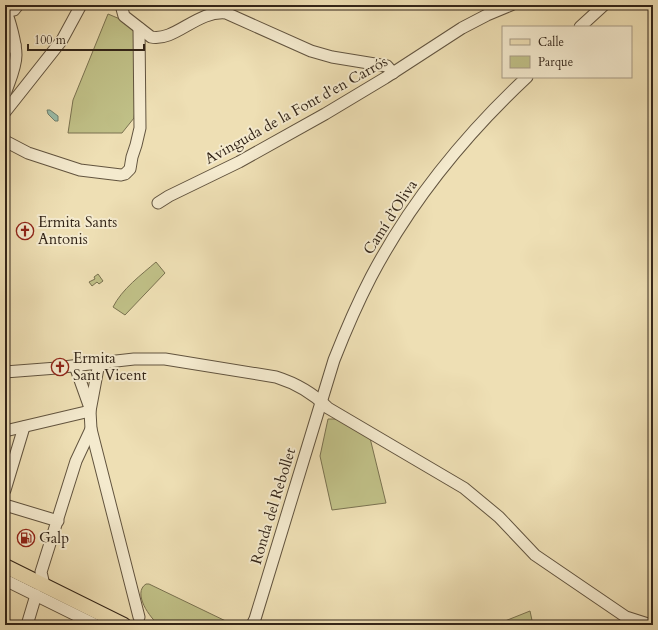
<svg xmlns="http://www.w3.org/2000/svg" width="658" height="630" font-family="Cardo,serif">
  <rect width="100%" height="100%" fill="#eedfb4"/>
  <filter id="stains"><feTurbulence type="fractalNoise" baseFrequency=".005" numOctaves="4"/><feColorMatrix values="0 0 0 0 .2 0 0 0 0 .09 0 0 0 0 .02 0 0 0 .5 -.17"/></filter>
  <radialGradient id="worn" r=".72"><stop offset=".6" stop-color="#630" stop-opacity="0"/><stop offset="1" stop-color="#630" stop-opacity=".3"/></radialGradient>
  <!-- green -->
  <g fill="#c0c087" stroke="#7a7250">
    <polygon points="108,14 120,19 137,31 137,92 134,118 122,133 68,133 73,100"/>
    <path d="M 156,262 L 165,273 L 125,315 L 113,307 C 122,289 141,275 156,262 Z"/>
    <polygon points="98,274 103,281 99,284 97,282 92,286 89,282 95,279 94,277"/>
    <polygon points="328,419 343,419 370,438 386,503 332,510 320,456"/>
    <path d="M 146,584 L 149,584 L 234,625 L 159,625 C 150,618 132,593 146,584 Z"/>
    <polygon points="530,611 533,625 495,625"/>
  </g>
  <!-- water -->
  <polygon fill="#9abda9" stroke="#71806f" points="47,110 50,110 58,116 58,121 55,121 48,114"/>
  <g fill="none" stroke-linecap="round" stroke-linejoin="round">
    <defs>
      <g id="minor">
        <path d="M 121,5 L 124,16 L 151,37 C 175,42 197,10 226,13 L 311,51 L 332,57 L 387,66 L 393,73"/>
        <path d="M 5,9 C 10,21 16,43 16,55 C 16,68 9,82 5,94"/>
        <polyline points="6,12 14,10 18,5"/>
        <polyline points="580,27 604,5"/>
        <polyline points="5,49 15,45"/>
        <polyline points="5,112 62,40 81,5"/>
        <polyline points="5,141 28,153 80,170 121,175 125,174 130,169 132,157 136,145 140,128 139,28"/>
        <polyline points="158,203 169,196 239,162 325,114 385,78 462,28 487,15 511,5"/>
        <polyline points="99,363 90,411 91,429 139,617"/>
        <polyline points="75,366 90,408"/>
        <path d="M 63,367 L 134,359 L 165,359 L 276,377 C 295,383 314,394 328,408 L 464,488 L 499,517 L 535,555 L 626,617 L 651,625"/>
        <polyline points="5,372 57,368"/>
        <polyline points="5,431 90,411"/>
        <polyline points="5,490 24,427"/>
        <polyline points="5,505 58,521"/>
        <polyline points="5,580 96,625"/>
        <polyline points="44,585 41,572 76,461 91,429"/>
        <polyline points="27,625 36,595"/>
        <path d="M 252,625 L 255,619 L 334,360 C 345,332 357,304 371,277 C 411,201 465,135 527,77"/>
      </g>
      <polyline id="major" points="5,566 124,625"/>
    </defs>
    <!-- minor casing -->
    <use href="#minor" stroke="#62543f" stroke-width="13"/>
    <!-- major casing -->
    <use href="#major" stroke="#332518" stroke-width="16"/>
    <!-- minor -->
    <use href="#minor" stroke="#f4eace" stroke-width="11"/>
    <!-- major -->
    <use href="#major" stroke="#eedfb4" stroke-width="14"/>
  </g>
  <!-- icons -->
  <defs>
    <symbol id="church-ring" viewBox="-11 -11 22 22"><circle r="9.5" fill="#f4eace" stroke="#8f2418" stroke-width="1.5"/><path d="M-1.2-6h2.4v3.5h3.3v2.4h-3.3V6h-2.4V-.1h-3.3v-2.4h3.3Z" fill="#8f2418"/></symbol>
    <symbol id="fuel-ring" viewBox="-11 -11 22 22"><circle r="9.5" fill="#f4eace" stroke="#8f2418" stroke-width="1.5"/><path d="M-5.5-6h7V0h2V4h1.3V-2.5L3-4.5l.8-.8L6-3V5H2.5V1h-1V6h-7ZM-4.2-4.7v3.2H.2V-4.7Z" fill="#8f2418"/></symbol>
  </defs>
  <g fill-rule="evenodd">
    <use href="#church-ring" x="15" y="221" width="20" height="20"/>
    <use href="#church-ring" x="50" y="357" width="20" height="20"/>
    <use href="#fuel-ring" x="16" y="528" width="20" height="20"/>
  </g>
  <g text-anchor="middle" stroke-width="4" stroke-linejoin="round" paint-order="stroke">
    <!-- street labels -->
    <g font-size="15" fill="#332518" stroke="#f4eace">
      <text transform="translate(296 110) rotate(-29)" y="5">Avinguda de la Font d'en Carrós</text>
      <text transform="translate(390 217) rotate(-57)" y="5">Camí d’Oliva</text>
      <text transform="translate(273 506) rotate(-73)" y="5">Ronda del Rebollet</text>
    </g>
    <!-- poi labels -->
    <g font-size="15" fill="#332518" stroke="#f4eace" text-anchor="start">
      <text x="38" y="227">Ermita Sants<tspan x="38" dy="17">Antonis</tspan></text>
      <text x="73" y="363">Ermita<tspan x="73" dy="17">Sant Vicent</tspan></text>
      <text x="39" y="543">Galp</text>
    </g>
  </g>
  <!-- margin -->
  <rect width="658" height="630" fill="none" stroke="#eedfb4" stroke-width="20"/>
  <rect x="6" y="6" width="646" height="618" fill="none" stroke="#332518" stroke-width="2"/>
  <rect x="10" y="10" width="638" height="610" fill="none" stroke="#332518"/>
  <!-- legend -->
  <rect x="502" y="26" width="130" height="52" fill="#f4eace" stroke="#a79b85"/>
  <rect x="510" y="39" width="20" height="6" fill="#eedfb4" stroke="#a79b85"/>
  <text x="538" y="46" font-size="12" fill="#332518">Calle</text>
  <rect x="510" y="56" width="20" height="12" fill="#c0c087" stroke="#a79b85"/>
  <text x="538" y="66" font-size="12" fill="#332518">Parque</text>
  <!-- scale -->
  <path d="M28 44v6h116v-6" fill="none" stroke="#332518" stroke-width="2"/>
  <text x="34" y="44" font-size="12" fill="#332518" stroke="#f4eace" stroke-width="3" paint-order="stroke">100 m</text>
  <rect width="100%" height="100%" filter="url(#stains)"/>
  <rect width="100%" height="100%" fill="url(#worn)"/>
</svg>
